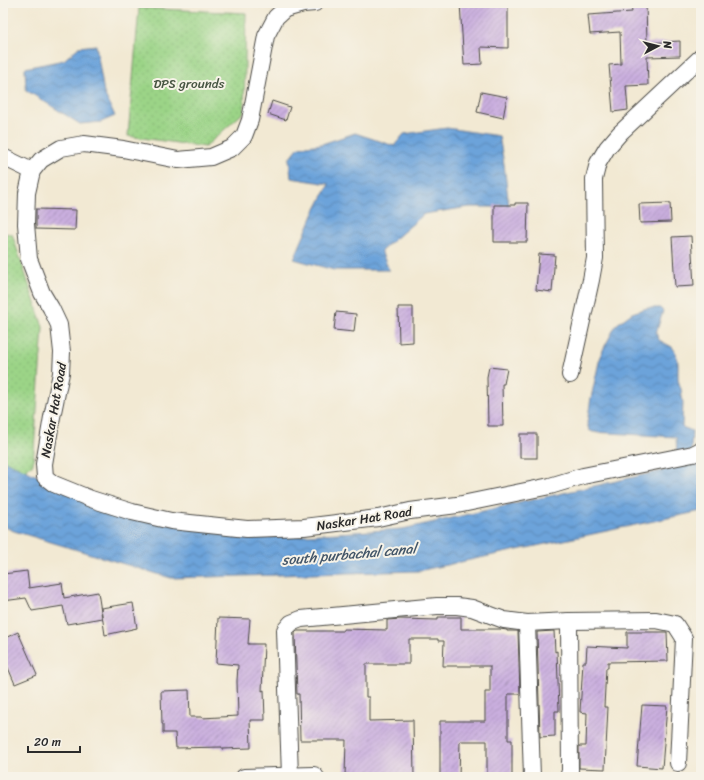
<svg xmlns="http://www.w3.org/2000/svg" width="704" height="780" font-family="Sriracha,sans-serif">
  <defs>
    <pattern id="grass-dots" width="8" height="8" patternUnits="userSpaceOnUse"><rect width="8" height="8" fill="#9bd487"/><path d="M2 2h.1M6 6h.1" fill="none" stroke="#86b675" stroke-width="1.8" stroke-linecap="round"/></pattern>
    <pattern id="water-waves" width="16" height="10" patternUnits="userSpaceOnUse"><rect width="16" height="10" fill="#6ca3da"/><path d="M0 5q4-4 8 0t8 0" fill="none" stroke="#5985b1"/></pattern>
    <pattern id="building-hatch" width="6" height="6" patternUnits="userSpaceOnUse"><rect width="6" height="6" fill="#caafdf"/><path d="M-1 1l2-2M0 6l6-6M5 7l2-2" fill="none" stroke="#a48fb5"/></pattern>
  </defs>
  <rect width="100%" height="100%" fill="#f7f3e8"/>
  <filter id="ink" filterUnits="userSpaceOnUse"><feTurbulence type="fractalNoise" baseFrequency=".025" numOctaves="2"/><feDisplacementMap in="SourceGraphic" scale="8" xChannelSelector="R" yChannelSelector="G"/><feConvolveMatrix kernelMatrix="1 2 1 2 8 2 1 2 1" color-interpolation-filters="sRGB"/></filter>
  <filter id="wash" filterUnits="userSpaceOnUse"><feTurbulence type="fractalNoise" baseFrequency=".012" numOctaves="4" result="noise"/><feDisplacementMap in="SourceGraphic" scale="16" xChannelSelector="R" yChannelSelector="G"/><feGaussianBlur stdDeviation="0.9" result="paint"/><feColorMatrix in="noise" values="0 0 0 0 0 0 0 0 0 0 0 0 0 0 0 0 0 1.4 0 .05"/><feComposite in="paint" operator="in"/></filter>
  <g filter="url(#wash)">
    <rect width="100%" height="100%" fill="#f2e9d3"/>
    <!-- grass -->
    <g fill="url(#grass-dots)" stroke="#638059">
      <polygon points="139,8 246,13 244,112 205,147 128,136"/>
      <polygon points="3,233 12,234 43,327 33,464 3,485"/>
    </g>
    <!-- water -->
    <g fill="url(#water-waves)" stroke="#4c6782">
      <polygon points="96,45 104,93 115,116 101,122 80,124 26,90 25,68 64,60 79,47"/>
      <polygon points="447,128 499,136 504,164 509,207 469,207 424,214 381,251 389,270 334,270 294,259 313,215 329,184 291,178 289,159 299,147 322,144 355,133 394,146 404,134"/>
      <polygon points="647,308 660,308 663,311 656,333 659,340 672,347 675,351 678,363 678,380 681,389 683,403 682,427 692,431 691,452 677,452 676,437 593,432 589,430 587,423 591,398 599,362 603,350 616,325 632,313"/>
      <polygon points="3,460 123,516 257,538 403,529 701,462 701,511 418,571 171,578 14,531 3,526"/>
    </g>
    <g id="blocks">
      <!-- building -->
      <g fill="url(#building-hatch)">
        <polygon points="460,3 508,3 508,48 481,47 482,64 464,65"/>
        <polygon points="631,3 646,3 647,43 680,41 680,56 647,57 648,85 626,86 628,110 613,112 609,65 621,64 620,32 590,34 588,15 632,12"/>
        <polygon points="481,92 507,97 503,118 477,112"/>
        <polygon points="272,101 290,107 286,120 268,114"/>
        <polygon points="515,203 528,203 527,242 494,242 494,205 515,205"/>
        <polygon points="670,203 671,222 640,223 639,204"/>
        <polygon points="36,209 76,210 75,230 36,229"/>
        <polygon points="691,236 694,286 675,287 672,237"/>
        <polygon points="539,254 555,255 552,292 536,290"/>
        <polygon points="398,307 413,307 413,342 399,343"/>
        <polygon points="336,312 356,314 354,332 334,330"/>
        <polygon points="489,367 507,369 504,384 502,384 503,426 488,426 487,377"/>
        <rect x="520" y="434" width="17" height="24"/>
        <polygon points="27,571 29,588 62,583 64,598 98,592 102,618 67,624 63,606 32,611 26,598 3,601 3,574"/>
        <polygon points="133,603 137,628 105,635 101,608"/>
        <polygon points="438,617 461,617 461,629 500,629 507,630 507,631 518,631 520,694 508,694 508,740 512,740 512,777 487,777 487,741 460,741 459,777 440,777 440,721 485,721 485,692 490,692 490,666 443,666 444,641 438,641 438,639 409,639 409,664 366,664 366,697 369,697 369,721 413,720 414,777 345,777 346,740 300,740 299,694 297,694 295,633 297,631 343,631 343,629 387,630 387,620 400,619 438,620"/>
        <polygon points="218,618 250,619 248,644 264,644 262,691 264,690 265,720 250,720 251,748 222,749 222,747 176,748 175,733 163,733 163,724 162,724 161,691 189,690 190,717 202,717 202,718 238,716 237,681 238,665 216,663"/>
        <polygon points="554,631 555,652 557,651 559,711 555,711 555,736 540,737 537,632"/>
        <polygon points="18,632 37,675 15,684 3,656 3,639"/>
        <polygon points="627,632 667,632 668,661 608,662 608,668 606,668 604,707 608,707 605,769 579,768 579,746 586,746 587,713 580,712 583,662 586,662 587,646 627,648"/>
        <polygon points="642,705 667,706 662,768 637,766"/>
      </g>
    </g>
  </g>
  <g filter="url(#ink)">
    <use href="#blocks" fill-opacity="0" stroke="#494844" stroke-width="1"/>
    <g fill="none" stroke-linecap="round" stroke-linejoin="round">
      <defs>
        <g id="street">
          <polyline points="315,3 303,4 285,9 276,17 266,36 250,120 244,136 232,148 211,157 178,160 123,149 84,144 61,148 41,160 32,171 27,193 26,224 29,259 42,293 51,308 59,325 62,352 61,373 52,417 44,464 45,477 54,484 91,499 132,512 171,521 247,529 304,527 378,518 410,511 457,505 550,486 583,476 693,454 701,450"/>
          <polyline points="3,157 32,171"/>
          <polyline points="570,375 591,280 595,258 594,179 598,163 607,148 620,133 701,57"/>
          <polyline points="527,623 532,777"/>
          <polyline points="290,776 285,630 291,623 301,619 437,606 457,606 472,608 504,620 527,623 569,621 656,620 675,624 684,638 678,763"/>
          <polyline points="244,777 314,775 316,777"/>
          <polyline points="568,777 570,771 569,621"/>
        </g>
      </defs>
      <!-- street casing -->
      <use href="#street" stroke="#494844" stroke-width="18"/>
      <!-- street -->
      <use href="#street" stroke="#fff" stroke-width="16"/>
    </g>
  </g>
  <g text-anchor="middle" stroke-width="4" stroke-linejoin="round" paint-order="stroke">
    <!-- park labels -->
    <g font-size="13" fill="#475542" stroke="#f7f3e8">
      <text x="189" y="88">DPS grounds</text>
    </g>
    <!-- street labels -->
    <g font-size="13" fill="#2b2b2b" stroke="#f7f3e8">
      <text transform="translate(53 410) rotate(-80)" y="5">Naskar Hat Road</text>
      <text transform="translate(364 518) rotate(-9)" y="5">Naskar Hat Road</text>
    </g>
    <!-- water labels -->
    <g font-size="14" font-style="italic" fill="#425568" stroke="#f7f3e8">
      <text transform="translate(349 554) rotate(-5)" y="5">south purbachal canal</text>
    </g>
  </g>
  <!-- margin -->
  <rect width="704" height="780" fill="none" stroke="#f7f3e8" stroke-width="16"/>
  <!-- north arrow -->
  <g transform="translate(658 46) rotate(83)" stroke="#f7f3e8" stroke-width="3" paint-order="stroke">
  <path d="M0-3L7 15L0 10L-7 15Z" fill="#2b2b2b"/>
  <text y="-6" font-size="11" font-weight="bold" text-anchor="middle" fill="#2b2b2b">N</text>
  </g>
  <!-- scale -->
  <path d="M28 746v6h52v-6" fill="none" stroke="#2b2b2b" stroke-width="2"/>
  <text x="34" y="746" font-size="12" fill="#2b2b2b" stroke="#f7f3e8" stroke-width="3" paint-order="stroke">20 m</text>
</svg>
